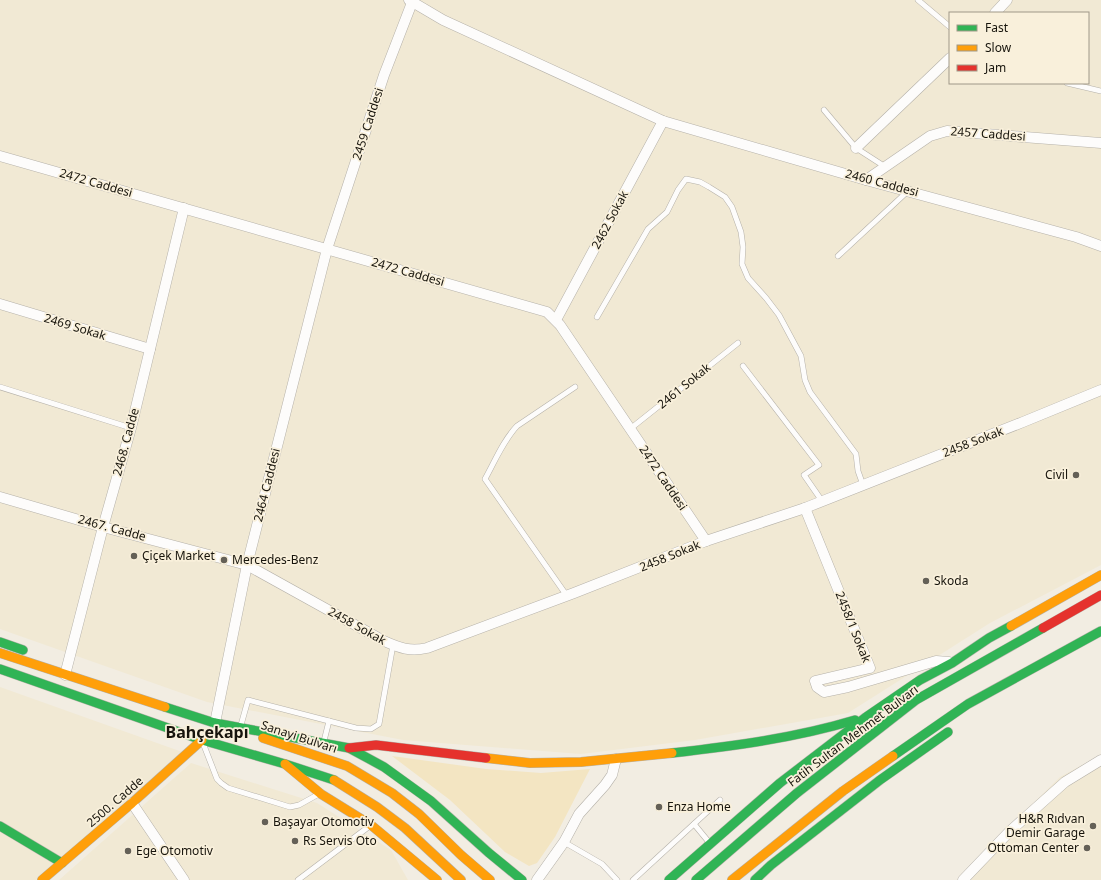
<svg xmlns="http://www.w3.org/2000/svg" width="1101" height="880" font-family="'Noto Sans',sans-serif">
  <rect width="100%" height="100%" fill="#f2ede2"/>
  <!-- built -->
  <g fill="#f1e9d4" fill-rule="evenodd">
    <path d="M 0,0 L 1101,0 L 1101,565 L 990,623 L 848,713 L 695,740 L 581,754 L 403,740 L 207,702 L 0,629 ZM 950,13 L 1088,13 L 1088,83 L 950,83 Z"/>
    <polygon points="0,687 185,753 36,880 0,880"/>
    <polygon points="1101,755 1101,880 960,880 975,861 1060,777"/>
    <polygon points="191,763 317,803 391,850 408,880 59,880"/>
  </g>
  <!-- green -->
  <polygon fill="#f3e5c2" points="392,756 486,769 541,773 590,769 555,837 537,863 529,866 505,852 450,800"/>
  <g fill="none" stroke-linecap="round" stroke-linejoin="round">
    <defs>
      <g id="lane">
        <polyline points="918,0 950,27"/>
        <polyline points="1067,83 1101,91"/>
        <polyline points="824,110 856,148 884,166"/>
        <polyline points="838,256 908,191"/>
        <polyline points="597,317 648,229 667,212 678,190 686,179 700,182 709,187 725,197 732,207 741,232 743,247 742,264 748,278 766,298 779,315 801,356 805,380 810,392 856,454 858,471 863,485"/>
        <polyline points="743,366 819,465 804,475 822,501"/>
        <polyline points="0,387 131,428"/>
        <polyline points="630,429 738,343"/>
        <path d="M 567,596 L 485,479 C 495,461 503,441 517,426 L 575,387"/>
        <polyline points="329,721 356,728 371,729 379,724 393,645"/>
        <polyline points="241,725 248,700 329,721 324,741"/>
        <polyline points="203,743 217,779 221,783 228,788 290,807 299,805 317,795"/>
        <polyline points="694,824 708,841"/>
        <polyline points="564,842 602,864 617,880"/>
        <polyline points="298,880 367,828"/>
        <polyline points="633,880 720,800"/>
      </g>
      <g id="street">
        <polyline points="409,0 443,20 663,121 866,180 1076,237 1101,246"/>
        <polyline points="995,13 1007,0"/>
        <polyline points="856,148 950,58"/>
        <polyline points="0,156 547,312 560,325 706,541"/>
        <polyline points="866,180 930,136 947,131 1101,143"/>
        <polyline points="0,304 150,349"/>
        <polyline points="556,320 663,121"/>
        <path d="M 0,497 L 103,527 L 247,565 L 384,641 C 400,648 410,652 427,648 L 574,593 L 706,541 L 805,508 L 1023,422 L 1101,390"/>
        <polyline points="805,508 870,668 815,681 817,687 824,692 848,687 936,661 949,662"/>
        <polyline points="65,675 103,527 131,428 184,208"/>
        <polyline points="215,723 247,565 327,249 384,75 413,0"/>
        <polyline points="132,803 184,880"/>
        <polyline points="537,880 564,842 579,814 605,785 612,775 616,759"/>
        <polyline points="963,880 1009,832 1065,782 1101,760"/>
      </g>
      <g id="fast">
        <polyline points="0,642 23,650"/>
        <polyline points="0,669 202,740 285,764 334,780"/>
        <polyline points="165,707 227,727"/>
        <polyline points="215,723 349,748 384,767 431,801 489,853 522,880"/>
        <path d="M 672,753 C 734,746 795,738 855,720"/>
        <polyline points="893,756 968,704 1101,631"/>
        <polyline points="0,826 62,863"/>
        <polyline points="669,880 780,783 866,717 920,680 952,663 989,638 1011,626"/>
        <polyline points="696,880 797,793 916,700 1043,628"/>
        <polyline points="755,880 771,865 880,780 948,732"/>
      </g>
      <g id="slow">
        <polyline points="1011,626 1101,575"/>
        <polyline points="0,653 165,707"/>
        <polyline points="263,738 347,766 392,793 419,814 461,855 490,880"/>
        <polyline points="486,758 530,763 581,762 672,753"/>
        <polyline points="285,764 321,794 371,825 437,880"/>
        <polyline points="334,780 377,807 405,828 461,880"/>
        <polyline points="42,880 132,803 202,740"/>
        <polyline points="732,880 843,791 893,756"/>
      </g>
      <g id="jam">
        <polyline points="1043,628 1101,595"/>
        <polyline points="349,748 376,745 486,758"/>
      </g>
    </defs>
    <!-- lane casing -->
    <use href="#lane" stroke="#b5b1a9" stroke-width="6"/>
    <!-- street casing -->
    <use href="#street" stroke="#b5b1a9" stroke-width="11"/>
    <!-- fast casing -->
    <use href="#fast" stroke="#b5b1a9" stroke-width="10"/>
    <!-- slow casing -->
    <use href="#slow" stroke="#b5b1a9" stroke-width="10"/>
    <!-- jam casing -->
    <use href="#jam" stroke="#b5b1a9" stroke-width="10"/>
    <!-- lane -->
    <use href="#lane" stroke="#fdfcfb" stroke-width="5"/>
    <!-- street -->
    <use href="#street" stroke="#fdfcfb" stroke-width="10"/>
    <!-- fast -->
    <use href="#fast" stroke="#30b455" stroke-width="9"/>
    <!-- slow -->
    <use href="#slow" stroke="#ff9f0a" stroke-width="9"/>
    <!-- jam -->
    <use href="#jam" stroke="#e5322d" stroke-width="9"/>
  </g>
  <!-- markers -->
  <g fill="#646057" stroke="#f9f0db" stroke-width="1.5">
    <circle cx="1076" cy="475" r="4"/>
    <circle cx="134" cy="556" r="4"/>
    <circle cx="224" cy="560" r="4"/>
    <circle cx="926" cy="581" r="4"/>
    <circle cx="659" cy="807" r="4"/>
    <circle cx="265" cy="822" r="4"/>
    <circle cx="1093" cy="826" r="4"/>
    <circle cx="295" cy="841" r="4"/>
    <circle cx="1087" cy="848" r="4"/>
    <circle cx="128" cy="851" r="4"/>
  </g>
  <g text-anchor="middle" stroke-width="3.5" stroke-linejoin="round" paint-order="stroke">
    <!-- street labels -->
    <g font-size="12" fill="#17140c" stroke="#f9f0db">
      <text transform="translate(368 124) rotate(-72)" y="4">2459 Caddesi</text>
      <text transform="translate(988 134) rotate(4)" y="4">2457 Caddesi</text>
      <text transform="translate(96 183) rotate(16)" y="4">2472 Caddesi</text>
      <text transform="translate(882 183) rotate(15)" y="4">2460 Caddesi</text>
      <text transform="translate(610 220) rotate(-62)" y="4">2462 Sokak</text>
      <text transform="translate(408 272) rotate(16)" y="4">2472 Caddesi</text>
      <text transform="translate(75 327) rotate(17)" y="4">2469 Sokak</text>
      <text transform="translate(684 386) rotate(-39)" y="4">2461 Sokak</text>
      <text transform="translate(126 442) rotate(-75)" y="4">2468. Cadde</text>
      <text transform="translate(973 442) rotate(-21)" y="4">2458 Sokak</text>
      <text transform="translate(663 478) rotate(56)" y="4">2472 Caddesi</text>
      <text transform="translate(267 485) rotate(-76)" y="4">2464 Caddesi</text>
      <text transform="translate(112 528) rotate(15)" y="4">2467. Cadde</text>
      <text transform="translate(670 556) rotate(-22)" y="4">2458 Sokak</text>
      <text transform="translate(357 626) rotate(29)" y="4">2458 Sokak</text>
      <text transform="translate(853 627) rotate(68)" y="4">2458/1 Sokak</text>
      <text transform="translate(853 736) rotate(-37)" y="4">Fatih Sultan Mehmet Bulvarı</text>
      <text transform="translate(299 737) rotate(18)" y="4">Sanayi Bulvarı</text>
      <text transform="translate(115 802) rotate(-41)" y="4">2500. Cadde</text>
    </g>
    <!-- poi labels -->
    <g font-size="12" fill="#17140c" stroke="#f9f0db" text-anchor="start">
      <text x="1068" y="479" text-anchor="end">Civil</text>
      <text x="142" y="560">Çiçek Market</text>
      <text x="232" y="564">Mercedes-Benz</text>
      <text x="934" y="585">Skoda</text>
      <text x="667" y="811">Enza Home</text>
      <text x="1085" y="823" text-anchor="end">H&amp;R Rıdvan<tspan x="1085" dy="14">Demir Garage</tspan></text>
      <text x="273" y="826">Başayar Otomotiv</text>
      <text x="303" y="845">Rs Servis Oto</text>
      <text x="1079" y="852" text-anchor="end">Ottoman Center</text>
      <text x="136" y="855">Ege Otomotiv</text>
    </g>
    <!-- district labels -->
    <g font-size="16" font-weight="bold" fill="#17140c" stroke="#f9f0db">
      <text x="207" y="738">Bahçekapı</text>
    </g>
  </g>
  <!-- legend -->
  <rect x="949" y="12" width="140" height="72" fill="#f9f0db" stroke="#9f9888"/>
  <rect x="957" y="25" width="20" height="6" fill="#30b455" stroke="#9f9888"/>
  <text x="985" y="32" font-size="12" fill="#17140c">Fast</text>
  <rect x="957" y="45" width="20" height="6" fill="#ff9f0a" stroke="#9f9888"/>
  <text x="985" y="52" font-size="12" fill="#17140c">Slow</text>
  <rect x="957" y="65" width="20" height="6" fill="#e5322d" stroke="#9f9888"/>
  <text x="985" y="72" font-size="12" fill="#17140c">Jam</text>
</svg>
